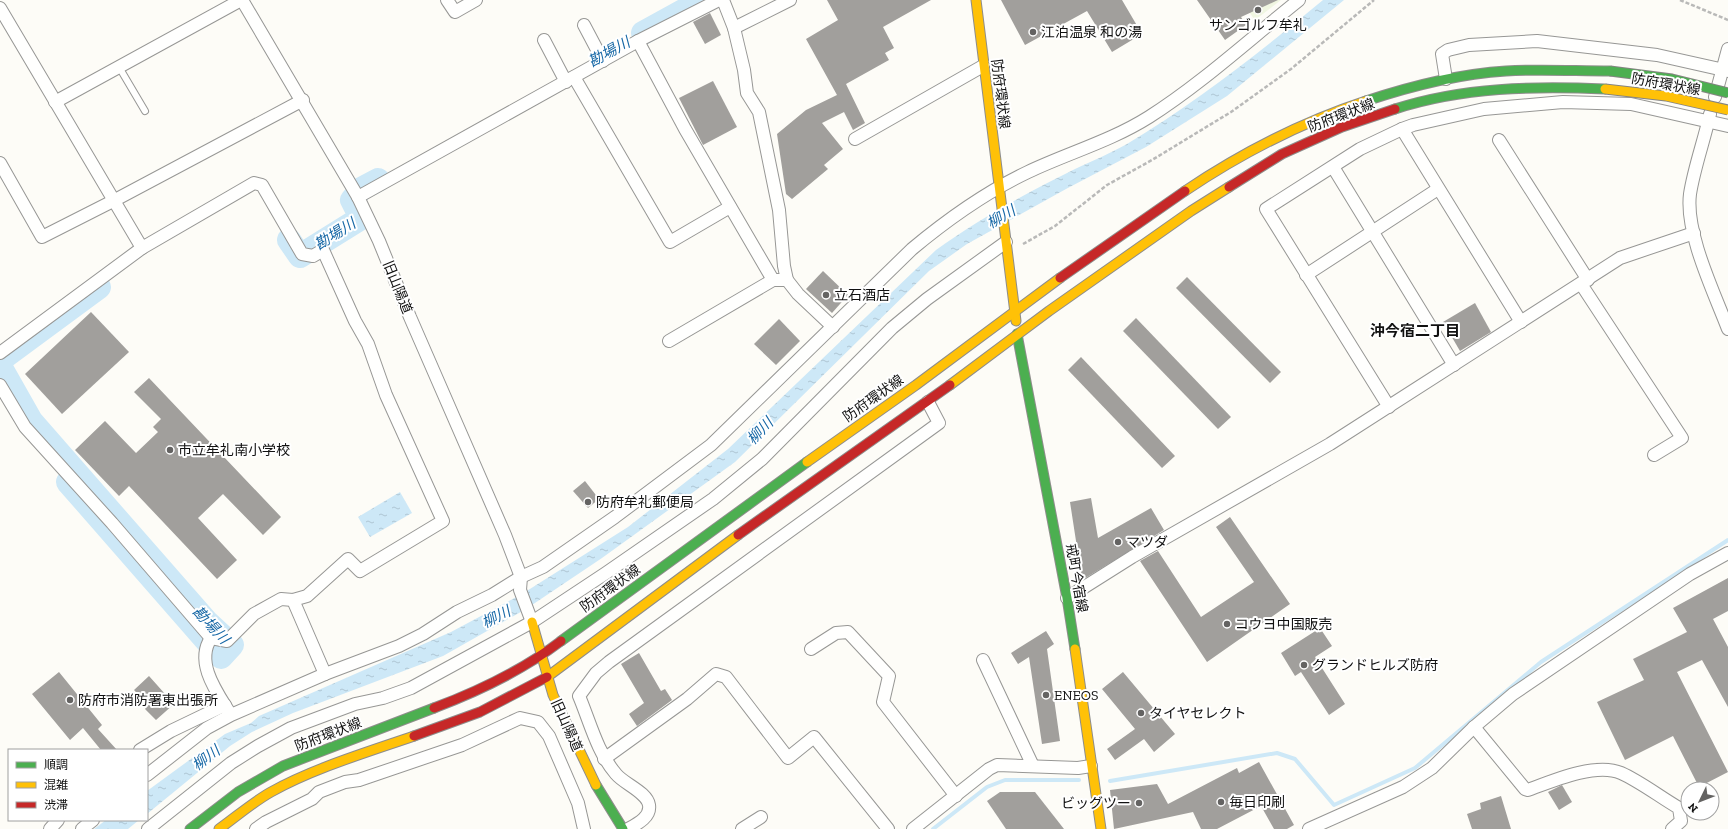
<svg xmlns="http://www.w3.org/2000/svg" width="1728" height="829" font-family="'Zilla Slab','Noto Sans JP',serif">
  <defs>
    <pattern id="water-ripples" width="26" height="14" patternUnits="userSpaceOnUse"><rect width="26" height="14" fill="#cde8f7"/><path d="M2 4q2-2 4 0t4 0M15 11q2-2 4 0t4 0" fill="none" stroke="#afc6d3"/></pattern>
  </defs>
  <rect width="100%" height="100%" fill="#fdfcf7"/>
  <!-- pitch -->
  <polygon fill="#f0f6e1" points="1240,0 1281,0 1255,20"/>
  <!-- water -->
  <g fill="url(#water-ripples)">
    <path d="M 1323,0 L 1344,0 L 1227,96 L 1146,147 L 1066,189 L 967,244 L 929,271 L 735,462 L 602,558 L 526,609 L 443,656 L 293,713 L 252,732 L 230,746 L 147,814 L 147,791 L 225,734 L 251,723 L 259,716 L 451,632 L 522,594 L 628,527 L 728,449 L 936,250 C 980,218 1027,193 1075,169 C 1092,161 1111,153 1127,144 C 1197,102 1260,52 1323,0 Z"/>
    <polygon points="400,492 412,513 370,537 358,517"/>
    <polygon points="106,820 139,820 128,829 94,829"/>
  </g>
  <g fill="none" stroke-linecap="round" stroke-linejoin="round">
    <!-- stream -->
    <g stroke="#cde8f7" stroke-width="4">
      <polyline points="1110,781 1277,753 1295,759 1334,805 1415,768 1541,662 1728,540"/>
      <polyline points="933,829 987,787 1005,780 1079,780"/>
    </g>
    <!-- river -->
    <g stroke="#cde8f7" stroke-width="24">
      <polyline points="643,33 703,0"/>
      <polyline points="289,240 300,256 361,218 352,200 361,189 378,180"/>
      <polyline points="0,360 99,287"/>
      <polyline points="0,362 1,368 31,421 206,621 232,645 221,657 68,482"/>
    </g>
  </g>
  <!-- building -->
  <g fill="#a19f9c">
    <polygon points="827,0 931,0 883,27 894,48 885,53 889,60 846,84 865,123 853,130 844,112 822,123 843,149 824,165 828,169 792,199 786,194 777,134 806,110 837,95 806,39 838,20"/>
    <polygon points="1001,0 1122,0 1142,34 1112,52 1087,11 1025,45"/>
    <polygon points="1197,0 1278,0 1241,17 1246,25 1225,40"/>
    <polygon points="710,13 721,35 705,44 693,22"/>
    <polygon points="713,81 737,127 703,145 679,98"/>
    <polygon points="823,271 848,295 832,313 806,289"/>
    <polygon points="1187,277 1281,372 1270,383 1176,288"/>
    <polygon points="1475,303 1491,332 1460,351 1443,322"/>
    <polygon points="91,312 129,352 62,414 25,374"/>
    <polygon points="1136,318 1231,417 1218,429 1123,331"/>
    <polygon points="779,319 800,341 776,365 754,344"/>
    <polygon points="1081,357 1175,456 1162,468 1068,370"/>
    <polygon points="149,378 281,517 263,535 223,494 198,518 237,560 217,579 129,486 119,496 75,450 105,421 136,453 158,432 153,427 161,419 134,392"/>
    <polygon points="585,481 599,499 588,508 573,491"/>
    <polygon points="1091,498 1098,538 1151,508 1164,530 1082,580 1070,502"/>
    <polygon points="1230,517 1290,604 1207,662 1140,561 1158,551 1201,617 1254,582 1216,527"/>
    <polygon points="1728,578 1728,611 1713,619 1728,647 1728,707 1702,660 1677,672 1728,772 1699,787 1673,736 1625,760 1597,702 1644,680 1633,659 1687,632 1673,608"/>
    <polygon points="1320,628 1332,646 1315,657 1345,704 1329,715 1301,672 1295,676 1281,653"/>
    <polygon points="1046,631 1054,644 1047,649 1060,741 1042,744 1029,657 1018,664 1011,653"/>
    <polygon points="639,653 661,691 665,689 672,700 637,726 629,714 644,703 621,664"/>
    <polygon points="59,672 102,725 98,729 117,750 101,750 83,728 70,740 32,694"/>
    <polygon points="1123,672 1175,734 1154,752 1144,739 1115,760 1107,749 1135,729 1102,689"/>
    <polygon points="149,676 174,704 156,720 145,709 148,705 134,690"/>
    <polygon points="1259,762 1294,825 1287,829 1274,829 1261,806 1217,829 1201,829 1193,812 1114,829 1110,790 1157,784 1168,804 1237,768 1239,773"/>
    <polygon points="1562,785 1572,802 1559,810 1548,792"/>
    <polygon points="1000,792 1035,792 1064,829 1006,829 987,801"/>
    <polygon points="1501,796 1511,829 1472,829 1467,814 1481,809 1480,803"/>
  </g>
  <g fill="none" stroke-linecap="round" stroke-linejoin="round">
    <defs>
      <polyline id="lane" points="119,67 145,111"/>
      <g id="street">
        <polyline points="242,0 358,197 379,241 410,317 505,535 521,577 520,590 532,622"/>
        <polyline points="447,0 455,12 476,0"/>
        <polyline points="723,0 734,28 744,70 747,93 759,112 779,210 784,266 787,280"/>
        <polyline points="0,8 142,248 254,183 262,185 302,254 313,256 323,250 355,321 368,344 386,395 443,521 360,571 348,559 307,596 293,600 281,599 254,614 227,641 211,638 112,523 25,427 0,385"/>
        <polyline points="584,25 603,61"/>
        <polyline points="734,28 790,0"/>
        <polyline points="544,40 566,82"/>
        <polyline points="638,41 685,129 773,280"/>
        <polyline points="574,77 670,242 730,207"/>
        <polyline points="1446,79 1442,54 1448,50 1469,45 1537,41 1657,55 1728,71"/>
        <polyline points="1715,97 1728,49"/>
        <polyline points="55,102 241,0"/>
        <path d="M 1710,114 C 1704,141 1694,168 1690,194 C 1685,233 1714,292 1728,329"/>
        <polyline points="1402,129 1521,322"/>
        <polyline points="855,139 983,66"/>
        <polyline points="1499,140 1588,280"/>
        <polyline points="0,163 42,237 115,200 303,100"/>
        <polyline points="1333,167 1454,365"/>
        <polyline points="358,197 638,41 719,0"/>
        <polyline points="1306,275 1438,189"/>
        <polyline points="1581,284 1682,438 1654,455"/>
        <polyline points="669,341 773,280 787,280 798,294 833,327"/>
        <polyline points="0,353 142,248"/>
        <polyline points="1389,407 1266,209 1360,149 1402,129 1413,125 1484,109 1563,102 1631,104 1728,126"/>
        <polyline points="1067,598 1132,557 1330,444 1620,258 1694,233"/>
        <polyline points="293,600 325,674"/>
        <path d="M 211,638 C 195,662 216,691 229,712"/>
        <polyline points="811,649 836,633 848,632 889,676 883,702 956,796"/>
        <polyline points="983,660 1033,766"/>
        <path d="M 1474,727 L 1525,789 L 1528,790 C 1552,781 1596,762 1621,773 C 1641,782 1660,797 1679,808 L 1681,821 L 1672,829"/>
        <polyline points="140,750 171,731 225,705"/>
        <polyline points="604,759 687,699 716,674 726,677 788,758 814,737 888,829"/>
        <path d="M 147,775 L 207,728 L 231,715 L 325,674 L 399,646 L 423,634 L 457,612 L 492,595 L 521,577 L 543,567 L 615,517 L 711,445 L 912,249 C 948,219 986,192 1028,172 C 1068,153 1111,141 1149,117 C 1201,84 1250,39 1299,0"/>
        <polyline points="50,829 58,820"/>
        <polyline points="82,829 93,820"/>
        <polyline points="148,829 231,763 258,746 291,728 355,704 383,698 411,688 532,622 606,573 713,499 762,459 892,328 927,299 1006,242"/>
        <polyline points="256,829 266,822 312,799 319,792 345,782 359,780 462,745 520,718 538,722 549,736 578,803 584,829"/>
        <path d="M 628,829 C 637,824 651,817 649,805 C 647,792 624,784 616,774 C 597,752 590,722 579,696 L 596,673 L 609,662 L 939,423 L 928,402"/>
        <polyline points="742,829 761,817"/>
        <polyline points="913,829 989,769 997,765 1078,768 1091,766"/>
        <polyline points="1309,829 1403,787 1432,768 1474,727 1513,694 1690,574 1728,553"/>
      </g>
      <g id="fast">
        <path d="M 1366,101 C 1411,86 1458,74 1506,71 C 1540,69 1576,71 1610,71"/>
        <path d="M 1395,109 C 1463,87 1534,86 1605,89"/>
        <polyline points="1017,334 1067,598 1075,649"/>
        <polyline points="561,641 807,462"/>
        <polyline points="596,785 623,829"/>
        <polyline points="190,829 238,792 283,766 434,708"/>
      </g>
      <g id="slow">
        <polyline points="976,0 1016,321"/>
        <path d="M 1185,191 C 1240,154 1302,122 1366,101"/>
        <polyline points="950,385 1049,311 1191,211 1229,187"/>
        <polyline points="807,462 916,385 1060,278"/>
        <polyline points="532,622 553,695 596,785"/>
        <polyline points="1075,649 1101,829"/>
        <polyline points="547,677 738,535"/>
        <path d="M 219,829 C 236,817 253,802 271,792 C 314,768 368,752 414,736"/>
      </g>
      <g id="jam">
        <polyline points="1229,187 1282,154 1342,127 1395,109"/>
        <polyline points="1060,278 1185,191"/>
        <polyline points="738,535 950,385"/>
        <path d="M 434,708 C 479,691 523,670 561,641"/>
        <polyline points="414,736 480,712 547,677"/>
      </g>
    </defs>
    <!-- lane casing -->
    <use href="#lane" stroke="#979795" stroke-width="8"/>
    <!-- street casing -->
    <use href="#street" stroke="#979795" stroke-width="14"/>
    <!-- fast casing -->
    <use href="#fast" stroke="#8e8d8b" stroke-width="11"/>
    <!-- slow casing -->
    <use href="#slow" stroke="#8e8d8b" stroke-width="11"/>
    <!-- jam casing -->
    <use href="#jam" stroke="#8e8d8b" stroke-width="11"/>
    <!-- path -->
    <g stroke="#b9b9b8" stroke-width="2.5" stroke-dasharray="4 2" stroke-linecap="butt">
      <polyline points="1680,0 1728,20"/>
      <polyline points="1023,244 1055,226 1107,185 1152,160 1231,112 1291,69 1374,0"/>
    </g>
    <!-- lane -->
    <use href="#lane" stroke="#fffffe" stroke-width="6"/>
    <!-- street -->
    <use href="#street" stroke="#fffffe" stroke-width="12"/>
    <!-- fast -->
    <use href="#fast" stroke="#4caf50" stroke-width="9"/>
    <!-- slow -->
    <use href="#slow" stroke="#ffc107" stroke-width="9"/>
    <!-- jam -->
    <use href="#jam" stroke="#c62828" stroke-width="9"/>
    <defs>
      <polyline id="fast-bridge" points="1610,71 1672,79 1728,93"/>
      <polyline id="slow-bridge" points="1605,89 1666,96 1728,110"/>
    </defs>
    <!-- fast-bridge casing -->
    <use href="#fast-bridge" stroke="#858482" stroke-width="11" stroke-linecap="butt"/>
    <!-- slow-bridge casing -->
    <use href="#slow-bridge" stroke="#858482" stroke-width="11" stroke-linecap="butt"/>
    <!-- fast-bridge -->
    <use href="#fast-bridge" stroke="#4caf50" stroke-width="9"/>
    <!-- slow-bridge -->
    <use href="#slow-bridge" stroke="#ffc107" stroke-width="9"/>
  </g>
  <!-- markers -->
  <g fill="#646362" stroke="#fff" stroke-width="1.5">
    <circle cx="1258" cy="10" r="4"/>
    <circle cx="1033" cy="32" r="4"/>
    <circle cx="826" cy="295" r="4"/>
    <circle cx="170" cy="450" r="4"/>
    <circle cx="588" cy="502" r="4"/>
    <circle cx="1118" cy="542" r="4"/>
    <circle cx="1227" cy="624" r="4"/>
    <circle cx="1304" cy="665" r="4"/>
    <circle cx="1046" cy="695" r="4"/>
    <circle cx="70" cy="700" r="4"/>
    <circle cx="1141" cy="713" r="4"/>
    <circle cx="1221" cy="802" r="4"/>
    <circle cx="1139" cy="803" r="4"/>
  </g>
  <g text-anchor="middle" stroke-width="4" stroke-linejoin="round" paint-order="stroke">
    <!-- poi labels -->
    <g font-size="14" fill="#111" stroke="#fff" text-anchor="start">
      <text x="1258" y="30" text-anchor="middle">サンゴルフ牟礼</text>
      <text x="1041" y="37">江泊温泉 和の湯</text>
      <text x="834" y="300">立石酒店</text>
      <text x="178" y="455">市立牟礼南小学校</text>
      <text x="596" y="507">防府牟礼郵便局</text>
      <text x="1126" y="547">マツダ</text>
      <text x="1235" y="629">コウヨ中国販売</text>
      <text x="1312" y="670">グランドヒルズ防府</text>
      <text x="1054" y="700">ENEOS</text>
      <text x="78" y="705">防府市消防署東出張所</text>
      <text x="1149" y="718">タイヤセレクト</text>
      <text x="1229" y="807">毎日印刷</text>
      <text x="1131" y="808" text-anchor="end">ビッグツー</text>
    </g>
    <!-- street labels -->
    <g font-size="14" fill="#111" stroke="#fff">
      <text transform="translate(1666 84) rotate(10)" y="5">防府環状線</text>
      <text transform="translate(1001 94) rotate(83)" y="5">防府環状線</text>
      <text transform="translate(1341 115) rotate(-21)" y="5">防府環状線</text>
      <text transform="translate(398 287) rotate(68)" y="5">旧山陽道</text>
      <text transform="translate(873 398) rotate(-35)" y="5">防府環状線</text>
      <text transform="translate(1077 578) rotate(80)" y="5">戒町今宿線</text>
      <text transform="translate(610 588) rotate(-36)" y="5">防府環状線</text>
      <text transform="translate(567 725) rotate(66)" y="5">旧山陽道</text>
      <text transform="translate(328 734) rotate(-21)" y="5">防府環状線</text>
    </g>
    <!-- water labels -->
    <g font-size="15" font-style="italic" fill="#1768a6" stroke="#fff">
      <text transform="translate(609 52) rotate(-29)" y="5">勘場川</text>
      <text transform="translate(1001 217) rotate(-30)" y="5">柳川</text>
      <text transform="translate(335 234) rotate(-32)" y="5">勘場川</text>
      <text transform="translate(760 431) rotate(-46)" y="5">柳川</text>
      <text transform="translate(496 617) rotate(-27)" y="5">柳川</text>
      <text transform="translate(211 625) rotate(47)" y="5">勘場川</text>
      <text transform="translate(206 758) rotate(-37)" y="5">柳川</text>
    </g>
    <!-- neighbourhood labels -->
    <g font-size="15" font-weight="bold" fill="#111" stroke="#fff">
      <text x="1415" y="336">沖今宿二丁目</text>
    </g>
  </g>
  <!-- legend -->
  <rect x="8" y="749" width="140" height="72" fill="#ffffff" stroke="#a0a0a0"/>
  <rect x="16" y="762" width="20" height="6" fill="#4caf50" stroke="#a0a0a0"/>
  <text x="44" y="769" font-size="12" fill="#111111">順調</text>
  <rect x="16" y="782" width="20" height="6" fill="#ffc107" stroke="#a0a0a0"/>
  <text x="44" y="789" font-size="12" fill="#111111">混雑</text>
  <rect x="16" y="802" width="20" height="6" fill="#c62828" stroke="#a0a0a0"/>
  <text x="44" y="809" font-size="12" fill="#111111">渋滞</text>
  <!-- north arrow -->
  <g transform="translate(1700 801) rotate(227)"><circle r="19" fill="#ffffff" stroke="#a0a0a0"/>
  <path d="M0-3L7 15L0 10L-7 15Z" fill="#646362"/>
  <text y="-6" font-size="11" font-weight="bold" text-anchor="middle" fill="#111111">N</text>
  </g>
</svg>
